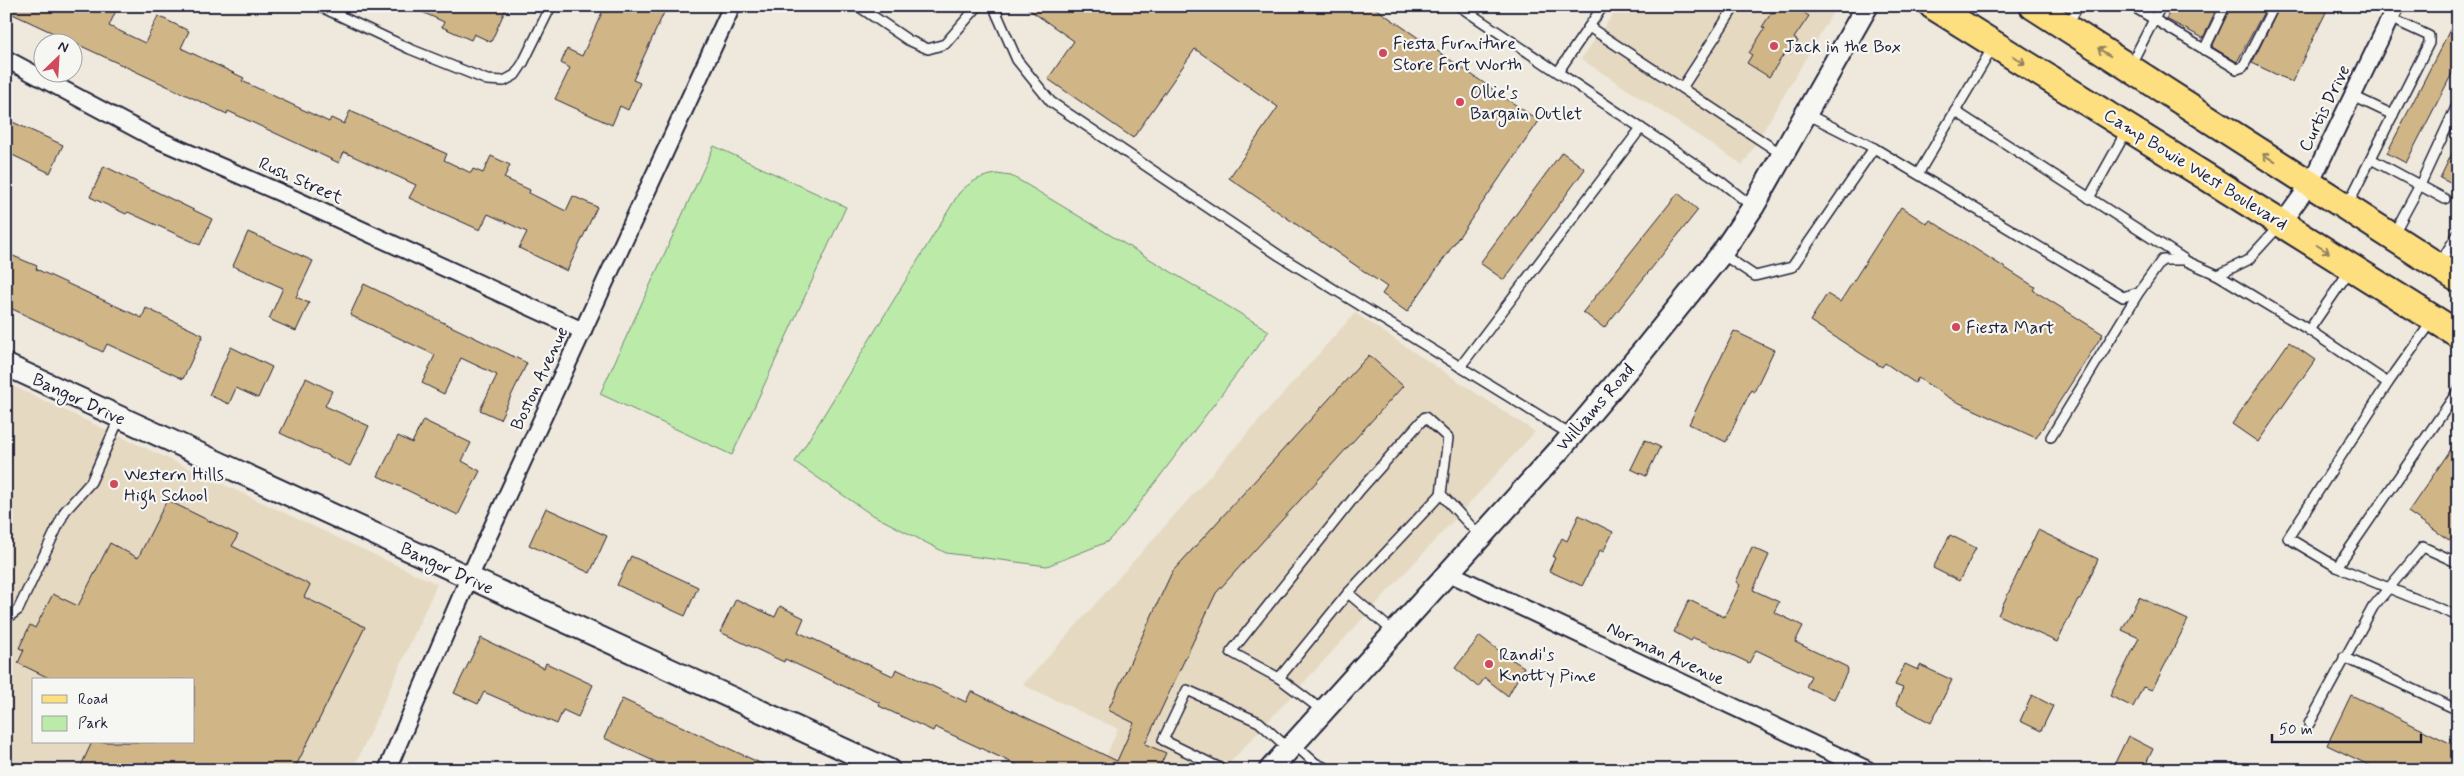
<svg xmlns="http://www.w3.org/2000/svg" width="2464" height="776" font-family="Mynerve,sans-serif">
  <rect width="100%" height="100%" fill="#eee9dc"/>
  <filter id="ink" filterUnits="userSpaceOnUse"><feTurbulence type="fractalNoise" baseFrequency=".02" numOctaves="2"/><feDisplacementMap in="SourceGraphic" scale="10" xChannelSelector="R" yChannelSelector="G"/><feConvolveMatrix kernelMatrix="1 2 1 2 8 2 1 2 1" color-interpolation-filters="sRGB"/></filter>
  <g filter="url(#ink)">
    <!-- built -->
    <g fill="#e5d9c2" fill-rule="evenodd">
      <polygon points="1619,6 1835,6 1836,7 1743,165 1581,59"/>
      <polygon points="1355,313 1535,432 1223,770 1100,770 1118,729 1023,685"/>
      <path d="M 6,383 L 437,584 L 353,770 L 6,770 ZM 34,680 L 194,680 L 194,742 L 34,742 Z"/>
    </g>
    <!-- green -->
    <g fill="#bbeaa9" stroke="#6e8672">
      <polygon points="714,146 846,207 732,455 600,394"/>
      <path d="M 997,174 L 1011,176 L 1024,183 L 1269,331 L 1124,524 L 1107,542 L 1047,566 L 946,553 L 869,513 L 795,462 L 959,193 C 971,181 981,176 997,174 Z"/>
    </g>
    <!-- building -->
    <g fill="#d0b586" stroke="#22223b">
      <polygon points="6,6 118,6 109,26 145,43 158,16 189,31 181,48 244,78 242,81 329,122 331,118 344,124 350,111 447,154 444,160 471,173 473,169 483,173 491,156 510,165 504,178 530,190 529,193 566,211 573,196 597,207 567,271 519,248 527,232 488,214 480,230 409,198 416,185 344,152 339,163 228,111 227,114 109,59 6,11"/>
      <polygon points="409,6 507,6 491,42 474,34 471,40 442,27 444,22"/>
      <polygon points="605,6 667,6 633,80 640,83 628,110 620,106 612,125 555,99 570,68 561,63 567,49 582,56"/>
      <polygon points="1024,6 1372,6 1539,121 1407,312 1382,294 1387,287 1229,178 1278,107 1195,49 1133,138 1048,79 1074,41"/>
      <polygon points="1779,6 1808,6 1803,12 1809,16 1794,38 1798,41 1790,54 1786,51 1769,77 1747,63 1752,55 1749,53 1765,28 1762,27 1772,12 1774,13"/>
      <polygon points="2172,6 2218,6 2203,38 2166,19"/>
      <polygon points="2231,6 2267,6 2237,62 2212,47"/>
      <polygon points="2280,6 2329,6 2292,82 2252,63"/>
      <polygon points="2458,14 2458,62 2406,163 2387,153"/>
      <polygon points="6,119 63,145 50,173 6,152"/>
      <polygon points="2458,141 2458,187 2440,178"/>
      <polygon points="1562,152 1585,169 1504,280 1480,263"/>
      <polygon points="104,166 212,219 200,245 128,212 126,214 90,197"/>
      <polygon points="1678,193 1698,210 1604,328 1583,312"/>
      <polygon points="1901,207 1927,224 1930,220 2035,287 2033,290 2103,334 2036,438 1953,400 1918,378 1915,383 1885,363 1882,367 1810,321 1827,294 1840,302"/>
      <polygon points="248,232 313,261 296,297 309,303 296,331 269,319 283,288 233,266"/>
      <polygon points="6,253 37,266 36,269 142,318 146,308 203,335 183,379 107,344 103,352 6,306"/>
      <polygon points="364,284 527,363 500,419 480,410 497,375 461,358 444,394 422,383 435,355 350,315"/>
      <polygon points="1734,331 1774,350 1754,392 1751,390 1726,442 1689,424"/>
      <polygon points="2289,342 2315,360 2258,442 2232,424"/>
      <polygon points="231,347 272,367 258,398 236,388 229,404 209,395"/>
      <polygon points="1369,355 1403,386 1216,593 1145,744 1166,753 1158,770 1015,770 1017,765 935,727 933,731 879,706 880,703 785,659 784,662 720,632 736,599 775,617 780,606 804,618 798,632 893,676 896,669 966,702 971,691 1117,761 1134,723 1108,710 1172,572"/>
      <polygon points="306,378 332,391 325,406 369,426 350,466 280,433"/>
      <polygon points="423,420 471,443 462,461 480,471 458,515 378,476 398,436 412,443"/>
      <polygon points="2458,439 2458,528 2449,540 2408,512"/>
      <polygon points="1645,440 1660,447 1646,476 1631,469"/>
      <polygon points="167,500 238,535 232,546 310,585 304,597 365,627 294,770 79,770 92,742 194,742 194,680 53,680 18,663 24,650 19,648 30,625 35,628 53,594 78,606 110,543 138,558"/>
      <polygon points="546,508 607,536 590,573 529,545"/>
      <polygon points="1579,515 1613,532 1603,552 1600,550 1582,586 1549,571 1555,558 1553,557 1562,538 1567,541"/>
      <polygon points="2038,530 2098,559 2080,600 2078,599 2057,642 1998,615"/>
      <polygon points="1950,535 1976,548 1959,581 1933,568"/>
      <polygon points="1752,547 1769,555 1753,590 1779,602 1774,612 1803,626 1795,642 1847,667 1848,670 1834,699 1806,687 1811,676 1756,650 1749,663 1705,642 1693,638 1691,641 1674,632 1689,600 1724,617 1740,585 1736,582"/>
      <polygon points="631,556 698,587 685,616 617,585"/>
      <polygon points="2139,597 2188,620 2152,690 2143,687 2133,707 2110,696 2139,638 2122,630"/>
      <polygon points="1480,636 1503,654 1524,667 1508,696 1485,678 1478,687 1455,668"/>
      <polygon points="481,638 544,668 546,663 593,685 578,717 563,710 557,724 484,692 478,704 454,693"/>
      <polygon points="1905,664 1918,670 1920,665 1952,680 1931,723 1896,704 1903,688 1895,685"/>
      <polygon points="2032,695 2053,706 2041,731 2020,721"/>
      <polygon points="2351,695 2458,747 2458,755 2451,770 2379,770 2327,745"/>
      <polygon points="622,699 683,727 775,770 673,770 604,738"/>
      <polygon points="2128,736 2153,749 2143,770 2123,770 2114,765"/>
    </g>
    <g fill="none" stroke-linecap="round" stroke-linejoin="round">
      <defs>
        <g id="service">
          <polyline points="319,6 410,49 487,80 504,81 515,75 523,63 551,6"/>
          <polyline points="858,6 908,40 928,49 945,44 978,6"/>
          <polyline points="996,6 996,12 1017,60 1051,102 1280,256 1571,435"/>
          <polyline points="1459,6 1720,181 1753,207"/>
          <polyline points="2132,6 2237,69 2243,67 2274,6"/>
          <polyline points="2067,26 2078,6"/>
          <polyline points="1589,27 1783,155"/>
          <polyline points="2204,50 2225,6"/>
          <polyline points="2130,66 2161,6"/>
          <polyline points="1558,72 1603,6"/>
          <polyline points="1682,88 1735,6"/>
          <polyline points="2353,96 2393,115"/>
          <polyline points="1955,111 2184,259"/>
          <polyline points="1807,114 1874,148 2123,297 2139,292 2162,260 2184,260 2218,275 2248,260 2279,226"/>
          <polyline points="2371,159 2445,199"/>
          <polyline points="1918,174 1993,47"/>
          <polyline points="2089,198 2127,130"/>
          <polyline points="2347,206 2429,43 2429,36 2390,18"/>
          <polyline points="2393,235 2420,185 2458,103"/>
          <polyline points="1722,254 1755,276 1792,267 1874,148"/>
          <polyline points="2439,264 2458,234"/>
          <polyline points="2218,275 2309,330 2350,270"/>
          <polyline points="2309,330 2388,383 2288,538 2337,567 2458,391"/>
          <polyline points="1460,367 1641,128"/>
          <polyline points="2388,383 2433,320"/>
          <polyline points="2051,437 2139,292"/>
          <polyline points="2337,567 2458,616"/>
          <polyline points="6,619 18,610 65,511 91,482 120,417"/>
          <polyline points="1394,632 1348,593 1441,494"/>
          <polyline points="2344,657 2458,710"/>
          <polyline points="1279,678 1348,593"/>
          <polyline points="1323,711 1279,678 1231,652 1360,490 1425,417 1448,438 1441,494 1480,536"/>
          <polyline points="2309,724 2373,607 2423,547 2458,563"/>
          <polyline points="1294,744 1315,763 1330,770"/>
          <polyline points="1224,770 1163,740 1187,690 1259,722 1289,749"/>
        </g>
        <g id="minor">
          <polyline points="6,59 152,137 281,193 583,331"/>
          <polyline points="2282,223 2310,184 2396,6"/>
          <polyline points="1447,572 1868,770"/>
          <polyline points="387,770 469,578 732,6"/>
        </g>
        <g id="tertiary">
          <polyline points="6,365 889,770"/>
          <polyline points="1270,770 1562,447 1643,351 1722,253 1753,207 1867,6"/>
        </g>
        <g id="primary">
          <polyline points="1933,6 2458,334"/>
          <polyline points="2033,6 2458,279"/>
        </g>
      </defs>
      <!-- service casing -->
      <use href="#service" stroke="#22223b" stroke-width="12"/>
      <!-- minor casing -->
      <use href="#minor" stroke="#22223b" stroke-width="20"/>
      <!-- tertiary casing -->
      <use href="#tertiary" stroke="#22223b" stroke-width="25"/>
      <!-- primary casing -->
      <use href="#primary" stroke="#22223b" stroke-width="30"/>
      <!-- service -->
      <use href="#service" stroke="#f6f6f2" stroke-width="9"/>
      <!-- minor -->
      <use href="#minor" stroke="#f6f6f2" stroke-width="16"/>
      <!-- tertiary -->
      <use href="#tertiary" stroke="#f6f6f2" stroke-width="21"/>
      <!-- primary -->
      <use href="#primary" stroke="#fedf80" stroke-width="26"/>
    </g>
    <!-- one-way arrows -->
    <defs><path id="oneway-shaft" d="M-6 0H5M1.5-3L5.5 0L1.5 3" fill="none" stroke-width="1.6" stroke-linecap="round" stroke-linejoin="round" transform="scale(1.25)"/></defs>
    <g stroke="#90805e">
      <use href="#oneway-shaft" transform="translate(2104 52) rotate(-147)"/>
      <use href="#oneway-shaft" transform="translate(2019 60) rotate(32)"/>
      <use href="#oneway-shaft" transform="translate(2269 158) rotate(-147)"/>
      <use href="#oneway-shaft" transform="translate(2323 249) rotate(32)"/>
    </g>
  </g>
  <!-- markers -->
  <g fill="#d1495b" stroke="#f6f6f2" stroke-width="2">
    <circle cx="1774" cy="46" r="5"/>
    <circle cx="1383" cy="53" r="5"/>
    <circle cx="1460" cy="102" r="5"/>
    <circle cx="1956" cy="327" r="5"/>
    <circle cx="114" cy="484" r="5"/>
    <circle cx="1489" cy="664" r="5"/>
  </g>
  <g text-anchor="middle" stroke-width="4.5" stroke-linejoin="round" paint-order="stroke">
    <!-- poi labels -->
    <g font-size="18" fill="#22223b" stroke="#f6f6f2" text-anchor="start">
      <text x="1393" y="49">Fiesta Furniture<tspan x="1393" dy="21">Store Fort Worth</tspan></text>
      <text x="1784" y="52">Jack in the Box</text>
      <text x="1470" y="98">Ollie's<tspan x="1470" dy="21">Bargain Outlet</tspan></text>
      <text x="1966" y="333">Fiesta Mart</text>
      <text x="124" y="480">Western Hills<tspan x="124" dy="21">High School</tspan></text>
      <text x="1499" y="660">Randi's<tspan x="1499" dy="21">Knotty Pine</tspan></text>
    </g>
    <!-- street labels -->
    <g font-size="18" fill="#22223b" stroke="#f6f6f2">
      <text transform="translate(2324 108) rotate(-64)" y="6">Curtis Drive</text>
      <text transform="translate(2196 169) rotate(32)" y="6">Camp Bowie West Boulevard</text>
      <text transform="translate(301 180) rotate(24)" y="6">Rush Street</text>
      <text transform="translate(539 378) rotate(-65)" y="6">Boston Avenue</text>
      <text transform="translate(79 399) rotate(25)" y="6">Bangor Drive</text>
      <text transform="translate(1595 407) rotate(-49)" y="6">Williams Road</text>
      <text transform="translate(447 568) rotate(25)" y="6">Bangor Drive</text>
      <text transform="translate(1666 653) rotate(25)" y="6">Norman Avenue</text>
    </g>
  </g>
  <!-- margin -->
  <rect width="2464" height="776" fill="none" stroke="#f6f6f2" stroke-width="25"/>
  <rect x="12" y="12" width="2439" height="751" fill="none" stroke="#22223b" stroke-width="2" filter="url(#ink)"/>
  <!-- legend -->
  <rect x="32" y="678" width="162" height="65" fill="#f6f6f2" stroke="#a1a1a9"/>
  <rect x="42" y="695" width="25" height="8" fill="#fedf80" stroke="#a1a1a9"/>
  <text x="78" y="704" font-size="15" fill="#22223b">Road</text>
  <rect x="42" y="716" width="25" height="15" fill="#bbeaa9" stroke="#a1a1a9"/>
  <text x="78" y="728" font-size="15" fill="#22223b">Park</text>
  <!-- north arrow -->
  <g transform="translate(58 58) rotate(25)"><circle r="24" fill="#f6f6f2" stroke="#a1a1a9"/>
  <path d="M0-4L9 19L0 12L-9 19Z" fill="#d1495b"/>
  <text y="-8" font-size="14" font-weight="bold" text-anchor="middle" fill="#22223b">N</text>
  </g>
  <!-- scale -->
  <path d="M2272 734v8h149v-8" fill="none" stroke="#22223b" stroke-width="2.5"/>
  <text x="2279" y="734" font-size="15" fill="#22223b" stroke="#f6f6f2" stroke-width="4" paint-order="stroke">50 m</text>
</svg>
